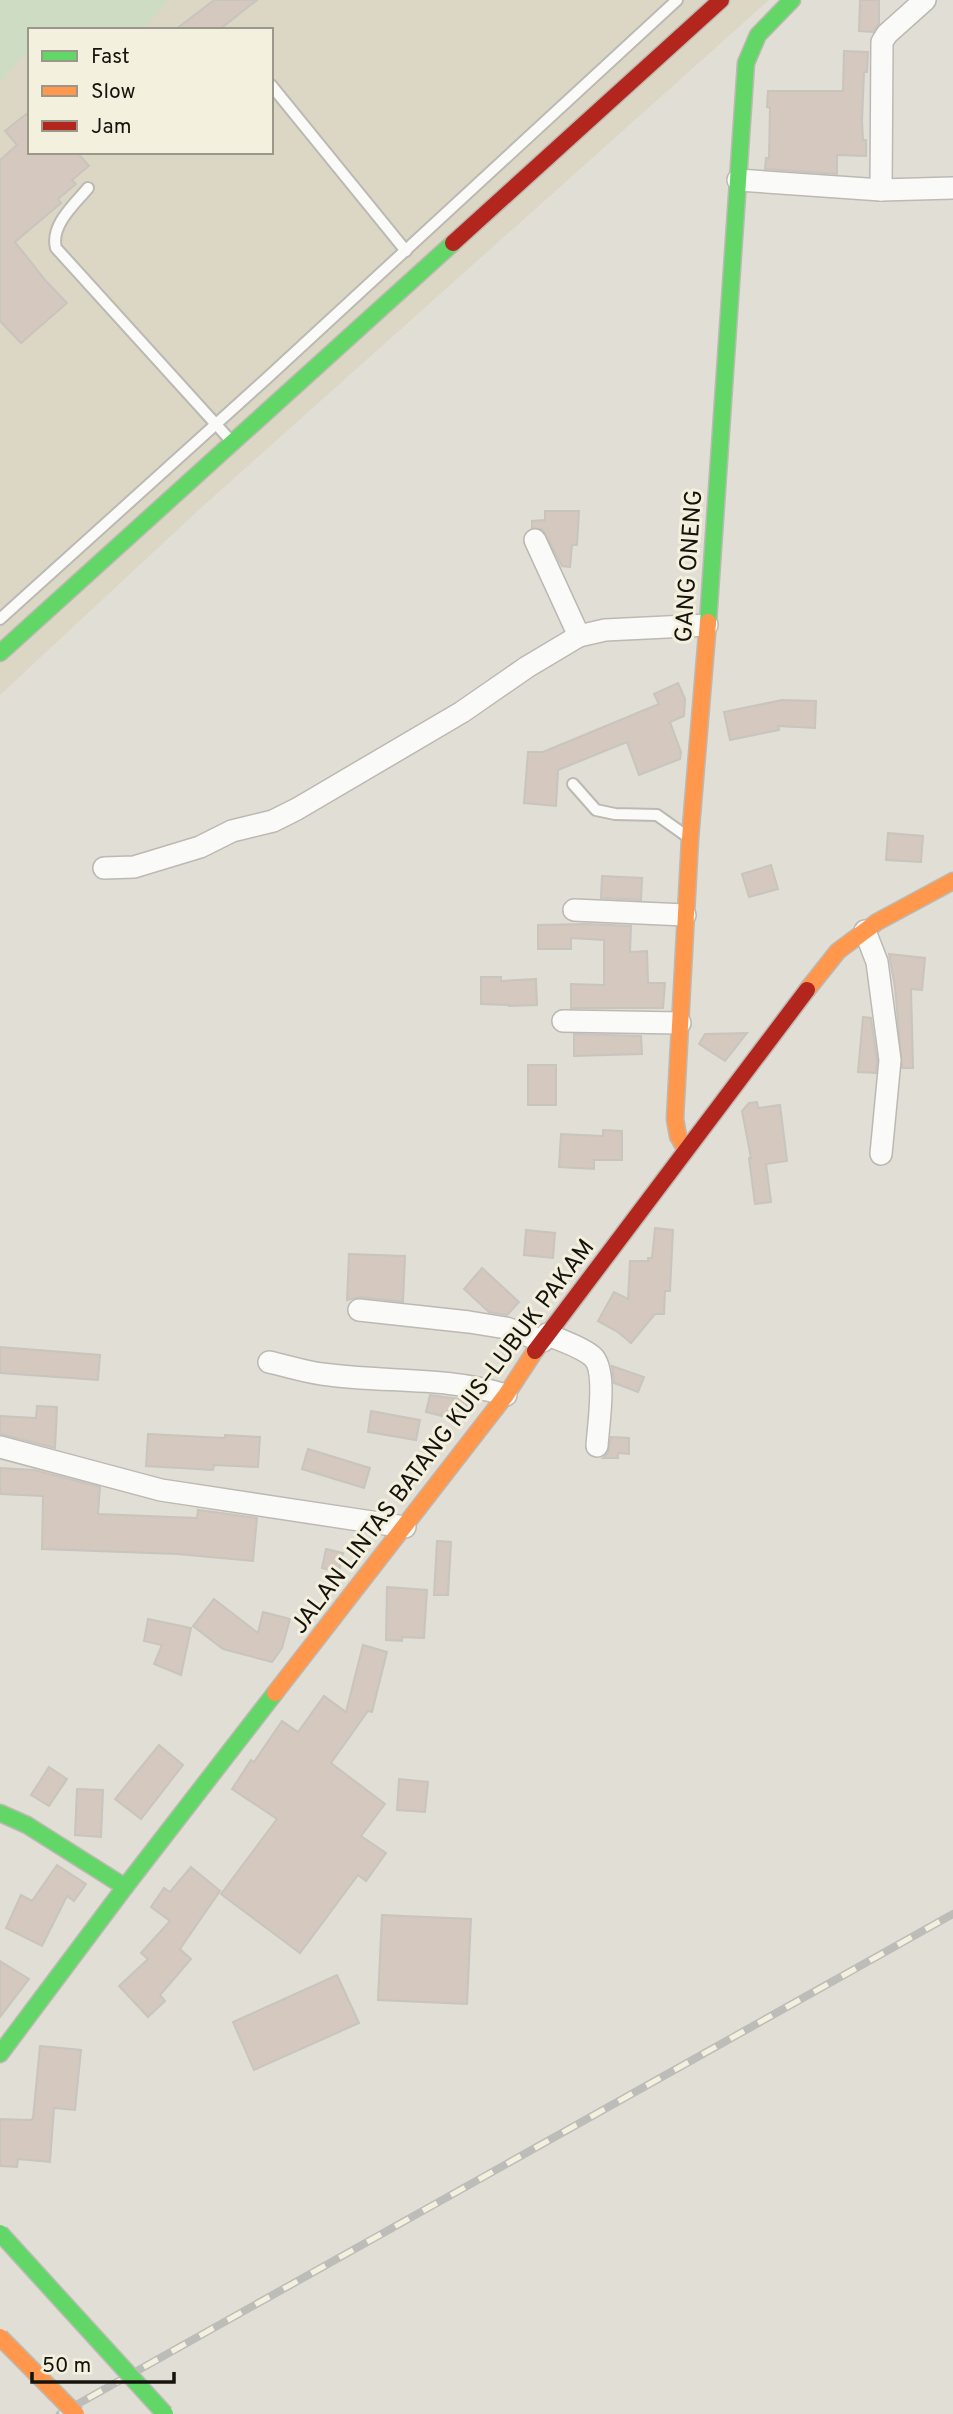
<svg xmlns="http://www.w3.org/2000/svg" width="953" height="2414" font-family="Overpass,sans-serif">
  <rect width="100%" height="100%" fill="#e1ded5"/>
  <!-- built -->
  <path fill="#dcd7c5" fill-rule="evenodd" d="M 0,0 L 769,0 L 202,507 L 0,695 ZM 30,30 L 271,30 L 271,152 L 30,152 Z"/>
  <!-- green -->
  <polygon fill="#cddcc2" points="0,0 168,0 143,30 30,30 30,49 0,82"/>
  <!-- building -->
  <g fill="#d5c8bf" stroke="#c8c4be" stroke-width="2">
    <polygon points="214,0 257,0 219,30 175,30"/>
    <polygon points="860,0 879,0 879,24 873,32 859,31"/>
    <polygon points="844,51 868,52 867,72 864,72 862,121 863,140 866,140 866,156 837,155 837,174 765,169 766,158 769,158 770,108 767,107 768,91 843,91"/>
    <polygon points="30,111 30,152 77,152 89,166 72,180 76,184 58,199 61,203 15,242 46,281 67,303 21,343 0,321 0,160 17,145 5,131"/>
    <polygon points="545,511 579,511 577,545 572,545 570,567 562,566 543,530 532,528 532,521 545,520"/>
    <polygon points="678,683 685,699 684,716 670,722 681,752 680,759 639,775 627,742 558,770 556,806 524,803 528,752 543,752 659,704 654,694"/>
    <polygon points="782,700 816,701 815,728 778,726 779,730 730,740 724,712"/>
    <polygon points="888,833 923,836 921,862 886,860"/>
    <polygon points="771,865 778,889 749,897 742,874"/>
    <polygon points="602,876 642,878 641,900 601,898"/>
    <polygon points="587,924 631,926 630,952 647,951 648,983 665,983 663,1008 571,1008 571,984 604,985 604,940 571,938 571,949 538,949 538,925"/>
    <polygon points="889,954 925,958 922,990 911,989 913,1068 902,1068 895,987"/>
    <polygon points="481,977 501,977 501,981 536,979 537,1005 509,1006 509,1005 481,1004"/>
    <polygon points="863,1017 871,1018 877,1060 876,1073 858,1072"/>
    <polygon points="747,1033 725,1061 699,1044 705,1034"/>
    <polygon points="574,1034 641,1036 642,1054 574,1056"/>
    <rect x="528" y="1065" width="28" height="40"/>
    <polygon points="757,1102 758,1108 780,1105 787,1161 766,1164 771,1202 755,1204 749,1158 751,1158 742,1111 749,1103"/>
    <polygon points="603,1130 622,1131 622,1160 594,1160 594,1169 559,1167 561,1134 603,1136"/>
    <polygon points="655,1228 673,1230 670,1291 665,1291 664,1314 655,1314 631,1343 618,1332 598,1321 614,1292 628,1299 630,1261 648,1261 648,1258 652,1258"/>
    <polygon points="526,1230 555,1233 553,1258 524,1255"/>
    <polygon points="349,1254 405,1256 403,1302 360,1297 347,1300"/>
    <polygon points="482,1268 519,1302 507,1315 489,1312 464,1289"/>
    <polygon points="0,1347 100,1355 98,1380 0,1373"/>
    <polygon points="612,1366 644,1377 638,1392 614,1383"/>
    <polygon points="430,1395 468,1400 464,1413 459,1420 426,1412"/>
    <polygon points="37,1406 57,1407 55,1448 0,1434 0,1416 36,1418"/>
    <polygon points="371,1411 420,1420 416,1440 368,1432"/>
    <polygon points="148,1434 225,1438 225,1435 260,1437 258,1467 214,1465 213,1470 146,1466"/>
    <polygon points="611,1437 629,1438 629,1454 618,1453 618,1458 603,1458 608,1453"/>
    <polygon points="308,1449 370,1468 364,1488 302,1469"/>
    <polygon points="0,1468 34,1470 100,1487 98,1514 197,1518 198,1510 257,1518 253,1561 177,1554 42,1549 43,1496 0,1494"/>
    <polygon points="437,1541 451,1542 448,1595 434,1595"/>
    <polygon points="326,1549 343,1553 339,1572 322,1568"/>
    <polygon points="387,1587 427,1590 424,1638 402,1637 402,1641 386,1640"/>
    <polygon points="214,1599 258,1633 263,1612 290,1619 282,1648 272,1662 223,1649 193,1626"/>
    <polygon points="148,1619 191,1628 181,1675 154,1664 162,1645 144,1641"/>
    <polygon points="363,1645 387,1652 372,1712 368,1711 331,1763 385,1804 361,1836 386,1853 366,1881 358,1875 300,1953 221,1894 277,1819 232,1789 251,1760 254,1762 282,1721 298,1732 324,1696 346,1712"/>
    <polygon points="159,1745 183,1765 141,1819 115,1799"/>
    <polygon points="49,1767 67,1779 49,1806 31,1795"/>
    <polygon points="399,1779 428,1782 425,1812 397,1810"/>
    <polygon points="77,1789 103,1790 101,1837 75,1835"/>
    <polygon points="57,1865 86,1884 74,1901 67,1896 42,1946 6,1928 21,1895 32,1901"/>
    <polygon points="191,1867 220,1891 180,1949 191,1959 160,1995 165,2001 148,2017 119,1986 148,1959 141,1953 170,1921 151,1907 164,1888 170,1892"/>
    <polygon points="382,1915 471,1919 467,2004 378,2000"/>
    <polygon points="0,1961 29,1979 0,2017"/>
    <polygon points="337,1975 359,2023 254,2070 233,2022"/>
    <polygon points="40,2046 81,2050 75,2110 54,2108 50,2162 18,2159 17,2167 0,2166 0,2119 31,2120 33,2118"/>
  </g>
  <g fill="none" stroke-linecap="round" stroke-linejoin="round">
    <defs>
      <g id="lane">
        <polyline points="271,85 406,251"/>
        <path d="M 88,188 C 75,204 50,225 56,248 L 232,442"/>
        <polyline points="0,619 266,379 677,0"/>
        <polyline points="573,784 596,810 615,814 657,815 685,835"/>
      </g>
      <g id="street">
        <polyline points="738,180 881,190 953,188"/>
        <polyline points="881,190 882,42 887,34 925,0"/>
        <polyline points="535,540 579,636"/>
        <polyline points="104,868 134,867 200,847 232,831 273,821 297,809 462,712 527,667 579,636 605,630 707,625"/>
        <polyline points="574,910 685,915"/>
        <polyline points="865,931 877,962 890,1060 881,1154"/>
        <polyline points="563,1021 680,1023"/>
        <polyline points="359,1310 469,1322 506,1328 543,1341"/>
        <path d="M 547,1334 C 561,1341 580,1346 592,1356 C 608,1369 598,1426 597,1446"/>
        <path d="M 269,1362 C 287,1366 305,1372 322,1374 C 384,1383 446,1376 506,1395"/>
        <polyline points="0,1447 161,1490 405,1527"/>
      </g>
      <g id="fast">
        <polyline points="708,622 746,63 758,35 792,0"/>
        <polyline points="0,653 453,243"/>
        <polyline points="0,1813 27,1825 125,1887"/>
        <polyline points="0,2054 125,1887 275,1693"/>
      </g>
      <g id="slow">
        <polyline points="807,990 838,951 877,922 953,881"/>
        <polyline points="686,1150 678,1136 675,1119 690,839 708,622"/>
        <polyline points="275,1693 506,1395 535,1351"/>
      </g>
      <g id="jam">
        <polyline points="453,243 721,0"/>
        <polyline points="535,1351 807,990"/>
      </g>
    </defs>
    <!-- lane casing -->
    <use href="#lane" stroke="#bcb9b3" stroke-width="14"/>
    <!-- street casing -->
    <use href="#street" stroke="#bcb9b3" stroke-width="24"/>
    <!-- fast casing -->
    <use href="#fast" stroke="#bcb9b3" stroke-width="19"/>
    <!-- slow casing -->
    <use href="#slow" stroke="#bcb9b3" stroke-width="19"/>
    <!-- jam casing -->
    <use href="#jam" stroke="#bcb9b3" stroke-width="19"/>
    <!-- lane -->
    <use href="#lane" stroke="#fafaf9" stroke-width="10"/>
    <!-- street -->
    <use href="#street" stroke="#fafaf9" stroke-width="21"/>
    <!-- fast -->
    <use href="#fast" stroke="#63d668" stroke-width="16"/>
    <!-- slow -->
    <use href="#slow" stroke="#ff974d" stroke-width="16"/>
    <!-- jam -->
    <use href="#jam" stroke="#b3261e" stroke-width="16"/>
    <defs>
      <polyline id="rail" points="60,2414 953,1914"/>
    </defs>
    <!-- rail casing -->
    <use href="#rail" stroke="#bcbcb9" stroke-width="8"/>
    <!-- rail -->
    <use href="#rail" stroke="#f3f0dd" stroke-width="5" stroke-dasharray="16" stroke-linecap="butt"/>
    <defs>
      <polyline id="fast-bridge" points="0,2233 165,2414"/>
      <polyline id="slow-bridge" points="0,2337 76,2414"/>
    </defs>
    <!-- fast-bridge casing -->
    <use href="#fast-bridge" stroke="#bdbbb6" stroke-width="19" stroke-linecap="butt"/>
    <!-- slow-bridge casing -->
    <use href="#slow-bridge" stroke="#bdbbb6" stroke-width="19" stroke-linecap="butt"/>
    <!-- fast-bridge -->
    <use href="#fast-bridge" stroke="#63d668" stroke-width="16"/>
    <!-- slow-bridge -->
    <use href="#slow-bridge" stroke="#ff974d" stroke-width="16"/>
  </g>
  <g text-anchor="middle" stroke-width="6" stroke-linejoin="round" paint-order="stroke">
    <!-- street labels -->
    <g font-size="24" fill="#14130d" stroke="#f3f0dd">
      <text transform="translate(688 566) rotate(-86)" y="8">GANG ONENG</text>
      <text transform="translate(442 1436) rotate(-53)" y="8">JALAN LINTAS BATANG KUIS–LUBUK PAKAM</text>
    </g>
  </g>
  <!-- legend -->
  <rect x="28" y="28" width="245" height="126" fill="#f3f0dd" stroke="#9a988a" stroke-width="2"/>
  <rect x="42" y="51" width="35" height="10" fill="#63d668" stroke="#9a988a" stroke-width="2"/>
  <text x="91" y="63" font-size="21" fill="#14130d">Fast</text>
  <rect x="42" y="86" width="35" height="10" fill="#ff974d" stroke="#9a988a" stroke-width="2"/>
  <text x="91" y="98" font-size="21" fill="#14130d">Slow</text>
  <rect x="42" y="121" width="35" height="10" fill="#b3261e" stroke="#9a988a" stroke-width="2"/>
  <text x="91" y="133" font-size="21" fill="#14130d">Jam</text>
  <!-- scale -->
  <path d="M32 2372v10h142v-10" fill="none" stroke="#14130d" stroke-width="3.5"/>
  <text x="42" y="2372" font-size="21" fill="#14130d" stroke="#f3f0dd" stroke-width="5" paint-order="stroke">50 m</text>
</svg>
